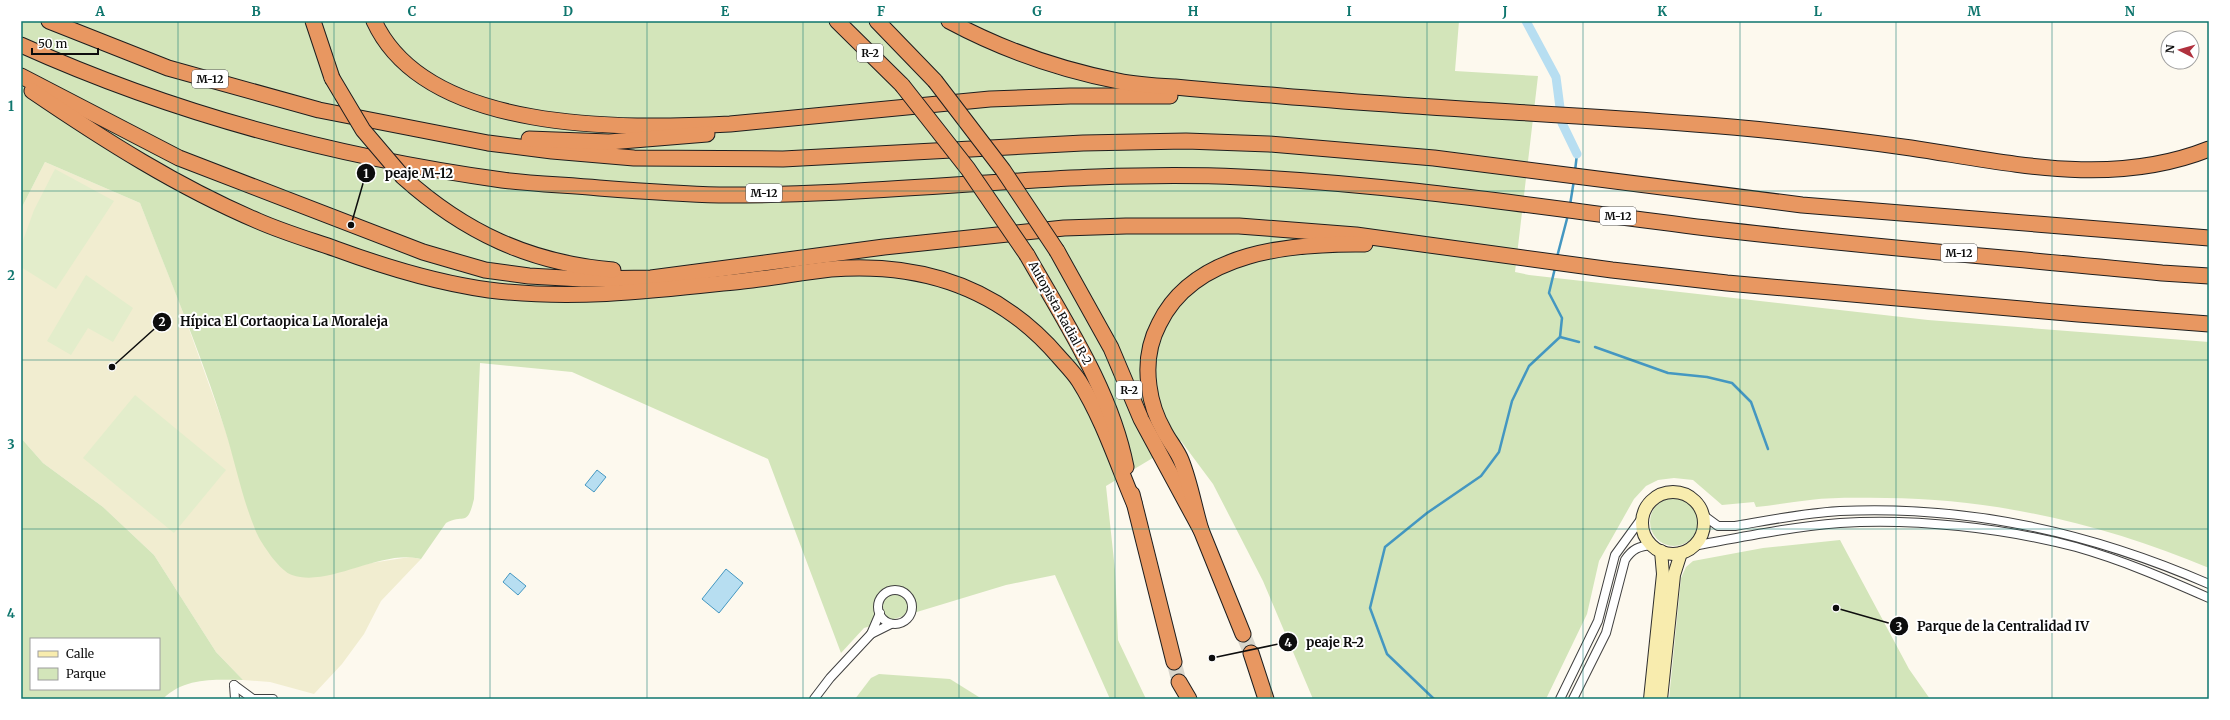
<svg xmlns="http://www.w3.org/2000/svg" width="2230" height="720" font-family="Merriweather,serif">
  <rect width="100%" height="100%" fill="#fdf9ee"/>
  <!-- farmland -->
  <polygon fill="#f1edd0" points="45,162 140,203 180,304 225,429 258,536 319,576 371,563 410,557 421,559 381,601 364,634 342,664 314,694 270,682 243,680 216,652 154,555 103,507 43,463 21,438 21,209"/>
  <!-- green -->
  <g fill="#d3e5ba" fill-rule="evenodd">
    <path d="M 21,21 L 1459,21 L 1455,71 L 1538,76 L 1515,272 L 1529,275 L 1928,320 L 2209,342 L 2209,568 C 2106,525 1998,499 1886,498 C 1861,498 1835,497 1810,500 C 1792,502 1774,505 1756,507 L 1754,502 L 1722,505 L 1693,480 L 1674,478 L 1658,480 L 1646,486 L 1634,499 L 1599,561 L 1587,614 L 1546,699 L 1313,699 L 1263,581 L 1213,484 L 1181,441 L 1106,486 L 1115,570 L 1118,640 L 1146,699 L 1110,699 L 1055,575 L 1006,585 L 864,628 L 841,653 L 768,459 L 572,372 L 480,363 L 474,499 C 467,528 465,513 446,523 L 421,559 C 380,549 329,588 292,575 C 280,571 264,547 258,536 C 243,503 236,465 225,430 C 201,353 169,278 140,203 L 45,162 L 21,209 Z"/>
    <path d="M 21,438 L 43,463 L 103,507 L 154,555 L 216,652 L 243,680 C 215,680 185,677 163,699 L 21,699 ZM 31,639 L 159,639 L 159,689 L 31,689 Z"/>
    <circle cx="1674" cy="522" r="24"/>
    <polygon points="1840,540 1909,669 1930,699 1669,699 1681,578 1686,567 1693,561 1763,548"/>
    <polygon points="879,674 950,679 982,699 855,699 871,678"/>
  </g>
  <!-- pitch -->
  <g fill="#e3edcb">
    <polygon points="55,169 114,201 56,289 21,267 21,246 34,210"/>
    <polygon points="86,275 133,308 113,342 88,328 71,355 47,341"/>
    <polygon points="135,395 226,470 174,533 83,458"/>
  </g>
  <!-- water -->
  <g fill="#b7def1" stroke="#4497c1">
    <polygon points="597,470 606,477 594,492 585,485"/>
    <polygon points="726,569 743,583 719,613 702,599"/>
    <polygon points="510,573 526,586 518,595 503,582"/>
  </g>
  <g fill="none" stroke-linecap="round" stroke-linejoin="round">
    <!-- stream -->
    <g stroke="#4497c1" stroke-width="2.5">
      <polyline points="1575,171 1577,154"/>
      <polyline points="1570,205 1574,180"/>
      <polyline points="1557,257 1568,215"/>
      <polyline points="1560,337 1579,342"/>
      <polyline points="1595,347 1668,373 1707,377 1732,383 1751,402 1768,449"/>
      <polyline points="1434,699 1387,654 1370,608 1385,547 1427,513 1481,476 1499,452 1512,401 1529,366 1560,337 1562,318 1549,293 1555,268"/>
    </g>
    <!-- canal -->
    <polyline stroke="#b7def1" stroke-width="9" points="1526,21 1556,77 1562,123 1577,154"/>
    <!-- highway-tunnel -->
    <g stroke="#d9d6cc" stroke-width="15" stroke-dasharray="15 8" stroke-linecap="butt">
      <polyline points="1243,634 1251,653"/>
      <polyline points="1174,662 1179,682"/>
    </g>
    <defs>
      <g id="street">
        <path d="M 1703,515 L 1718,526 L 1735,526 C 1770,520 1805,513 1840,511 C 1968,505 2092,533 2209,584"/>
        <path d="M 1693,546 C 1742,537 1790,527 1840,523 C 1914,518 2004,528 2076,547 C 2122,560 2166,579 2209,598"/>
        <circle cx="895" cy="607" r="17"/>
        <polyline points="880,613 871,634 891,624"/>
        <polyline points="234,685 253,699"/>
        <polyline points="234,685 235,699"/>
        <polyline points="252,699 273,699"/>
        <polyline points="814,699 830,678 871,634"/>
        <polyline points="1560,699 1598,621 1615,555 1644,515"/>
        <path d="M 1573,699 L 1606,633 L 1625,560 C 1632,549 1639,546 1652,545"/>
      </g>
      <g id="secondary">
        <circle cx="1673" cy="523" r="31"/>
        <polyline points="1650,699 1663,574 1661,551"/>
        <polyline points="1661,699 1674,575 1681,553"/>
      </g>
      <g id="highway">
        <polyline points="49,21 168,68 319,110 488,143 552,151 634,158 783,159 1083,143 1186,141 1269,144 1434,158 1802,205 2209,238"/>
        <polyline points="313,21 332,78"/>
        <path d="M 374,21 C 426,134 624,129 730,124 L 990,99 L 1070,96 L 1170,96"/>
        <polyline points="837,21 902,85"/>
        <polyline points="877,21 935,81"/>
        <path d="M 949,21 C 1003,50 1057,69 1118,81 C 1136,85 1156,86 1175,87 C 1207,90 1239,93 1271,95 C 1412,108 1553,113 1694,124 C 1767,129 1839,138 1911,148 C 2011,163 2111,188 2209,149"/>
        <path d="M 21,45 C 174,114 336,157 502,180 C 534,184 567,185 599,188 C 639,191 679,194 719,195 C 893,196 1067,169 1241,177 C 1397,184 1552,209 1707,228 C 1858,246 2010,258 2162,273 L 2209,276"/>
        <polyline points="21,76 179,158 423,252 485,270 529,276 582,279 651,278 884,247 1064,228 1126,226 1239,226 1356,235 1612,270 1727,283 2078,314 2209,324"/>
        <path d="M 32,91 C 104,140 178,187 258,221 C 283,232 310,240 336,249 C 385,267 437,283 489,290 C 574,301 659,290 743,281 C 773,278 802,272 831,269 C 921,262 1000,288 1059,357 C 1066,365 1074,373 1079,381 C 1103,419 1117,463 1134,503"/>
        <polyline points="529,139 609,142 707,134"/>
        <path d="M 403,177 C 464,232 530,263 613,270"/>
        <polyline points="1057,251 1111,348 1141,419 1201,530 1243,634"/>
        <path d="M 1027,255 C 1065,322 1111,390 1126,467"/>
        <polyline points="1132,494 1174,662"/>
        <path d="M 1201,530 C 1194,507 1190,482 1181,460 C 1177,450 1169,441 1164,431 C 1156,417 1151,402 1149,386 C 1146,364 1149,343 1159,324 C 1194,251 1293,243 1365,244"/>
        <polyline points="1251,653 1266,699"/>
        <polyline points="1179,682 1189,699"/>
      </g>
    </defs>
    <!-- street casing -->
    <use href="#street" stroke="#404040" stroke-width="10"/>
    <!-- secondary casing -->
    <use href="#secondary" stroke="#2f2f2f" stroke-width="14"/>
    <!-- highway casing -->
    <use href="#highway" stroke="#1e1e1e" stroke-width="17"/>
    <!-- street -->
    <use href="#street" stroke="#fff" stroke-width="8"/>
    <!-- secondary -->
    <use href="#secondary" stroke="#f8ecae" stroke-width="12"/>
    <!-- highway -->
    <use href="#highway" stroke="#e89761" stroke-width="15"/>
    <defs>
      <g id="highway-bridge">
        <polyline points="332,78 363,130 403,177"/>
        <polyline points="935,81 1003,170 1057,251"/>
        <polyline points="902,85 968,169 1027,255"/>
      </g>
    </defs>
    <!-- highway-bridge casing -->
    <use href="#highway-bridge" stroke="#1e1e1e" stroke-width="17" stroke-linecap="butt"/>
    <!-- highway-bridge -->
    <use href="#highway-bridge" stroke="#e89761" stroke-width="15"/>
  </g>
  <!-- grid -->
  <path fill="none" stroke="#0f766e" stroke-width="1" stroke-opacity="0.55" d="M 178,21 L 178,699M 334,21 L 334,699M 490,21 L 490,699M 647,21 L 647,699M 803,21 L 803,699M 959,21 L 959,699M 1115,21 L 1115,699M 1271,21 L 1271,699M 1427,21 L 1427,699M 1583,21 L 1583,699M 1740,21 L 1740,699M 1896,21 L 1896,699M 2052,21 L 2052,699M 21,191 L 2209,191M 21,360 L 2209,360M 21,529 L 2209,529"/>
  <g text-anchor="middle" stroke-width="4" stroke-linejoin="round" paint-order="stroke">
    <!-- shield labels -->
    <g fill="#fff" stroke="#565656" stroke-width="1">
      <rect x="857" y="44" width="26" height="18" rx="3"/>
      <rect x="192" y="70" width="36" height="18" rx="3"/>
      <rect x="746" y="184" width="36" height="18" rx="3"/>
      <rect x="1600" y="207" width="36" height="18" rx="3"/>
      <rect x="1941" y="244" width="36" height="18" rx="3"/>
      <rect x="1116" y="381" width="26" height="18" rx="3"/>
    </g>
    <g font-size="11" font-weight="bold" fill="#0d0d0d">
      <text x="870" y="57">R-2</text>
      <text x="210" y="83">M-12</text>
      <text x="764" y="197">M-12</text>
      <text x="1618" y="220">M-12</text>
      <text x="1959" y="257">M-12</text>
      <text x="1129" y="394">R-2</text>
    </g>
    <!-- street labels -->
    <g font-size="12" fill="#0d0d0d" stroke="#fff">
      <text transform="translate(1060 313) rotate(61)" y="4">Autopista Radial R-2</text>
    </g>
  </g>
  <!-- callouts -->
  <path fill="none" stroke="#0d0d0d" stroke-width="1.5" d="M351 225L366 173M112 367L162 322M1836 608L1899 626M1212 658L1288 642"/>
  <g fill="#0d0d0d" stroke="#fff" stroke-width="1.5">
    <circle cx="351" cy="225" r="4"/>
    <circle cx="112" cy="367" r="4"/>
    <circle cx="1836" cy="608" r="4"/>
    <circle cx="1212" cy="658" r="4"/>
    <circle cx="366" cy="173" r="10"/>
    <circle cx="162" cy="322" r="10"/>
    <circle cx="1899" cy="626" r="10"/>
    <circle cx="1288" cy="642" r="10"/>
  </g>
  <g font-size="12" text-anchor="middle" font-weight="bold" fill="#fff">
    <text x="366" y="178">1</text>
    <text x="162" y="326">2</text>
    <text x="1899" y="631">3</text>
    <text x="1288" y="647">4</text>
  </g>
  <g font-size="13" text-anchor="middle" font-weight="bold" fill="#0d0d0d" stroke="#fff" stroke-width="4" stroke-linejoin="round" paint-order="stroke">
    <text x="419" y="178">peaje M-12</text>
    <text x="284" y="326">Hípica El Cortaopica La Moraleja</text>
    <text x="2003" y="631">Parque de la Centralidad IV</text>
    <text x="1335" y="647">peaje R-2</text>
  </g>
  <!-- border -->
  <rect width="2230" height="720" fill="none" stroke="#ffffff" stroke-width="44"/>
  <!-- legend -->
  <rect x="30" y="638" width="130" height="52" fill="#ffffff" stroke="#9e9e9e"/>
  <rect x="38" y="651" width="20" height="6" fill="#f8ecae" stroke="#9e9e9e"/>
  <text x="66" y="658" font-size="12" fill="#0d0d0d">Calle</text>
  <rect x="38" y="668" width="20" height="12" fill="#d3e5ba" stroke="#9e9e9e"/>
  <text x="66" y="678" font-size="12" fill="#0d0d0d">Parque</text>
  <!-- north arrow -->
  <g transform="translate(2180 50) rotate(276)"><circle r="19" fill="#ffffff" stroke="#9e9e9e"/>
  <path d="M0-3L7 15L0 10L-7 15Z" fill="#b0313e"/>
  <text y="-6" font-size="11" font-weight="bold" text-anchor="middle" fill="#0d0d0d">N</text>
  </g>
  <!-- scale -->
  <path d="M32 48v6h66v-6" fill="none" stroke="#0d0d0d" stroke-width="2"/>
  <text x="38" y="48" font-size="12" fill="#0d0d0d" stroke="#ffffff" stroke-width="3" paint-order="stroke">50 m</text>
  <rect x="22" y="22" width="2186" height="676" fill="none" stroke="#0f766e" stroke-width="1.5"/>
  <g font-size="13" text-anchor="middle" font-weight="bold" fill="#0f766e">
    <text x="100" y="16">A</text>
    <text x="256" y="16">B</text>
    <text x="412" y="16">C</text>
    <text x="568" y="16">D</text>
    <text x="725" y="16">E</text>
    <text x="881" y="16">F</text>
    <text x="1037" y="16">G</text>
    <text x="1193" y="16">H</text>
    <text x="1349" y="16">I</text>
    <text x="1505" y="16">J</text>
    <text x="1662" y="16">K</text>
    <text x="1818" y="16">L</text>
    <text x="1974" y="16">M</text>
    <text x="2130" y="16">N</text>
    <text x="11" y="111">1</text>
    <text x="11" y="280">2</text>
    <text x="11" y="449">3</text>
    <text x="11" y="618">4</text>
  </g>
</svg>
